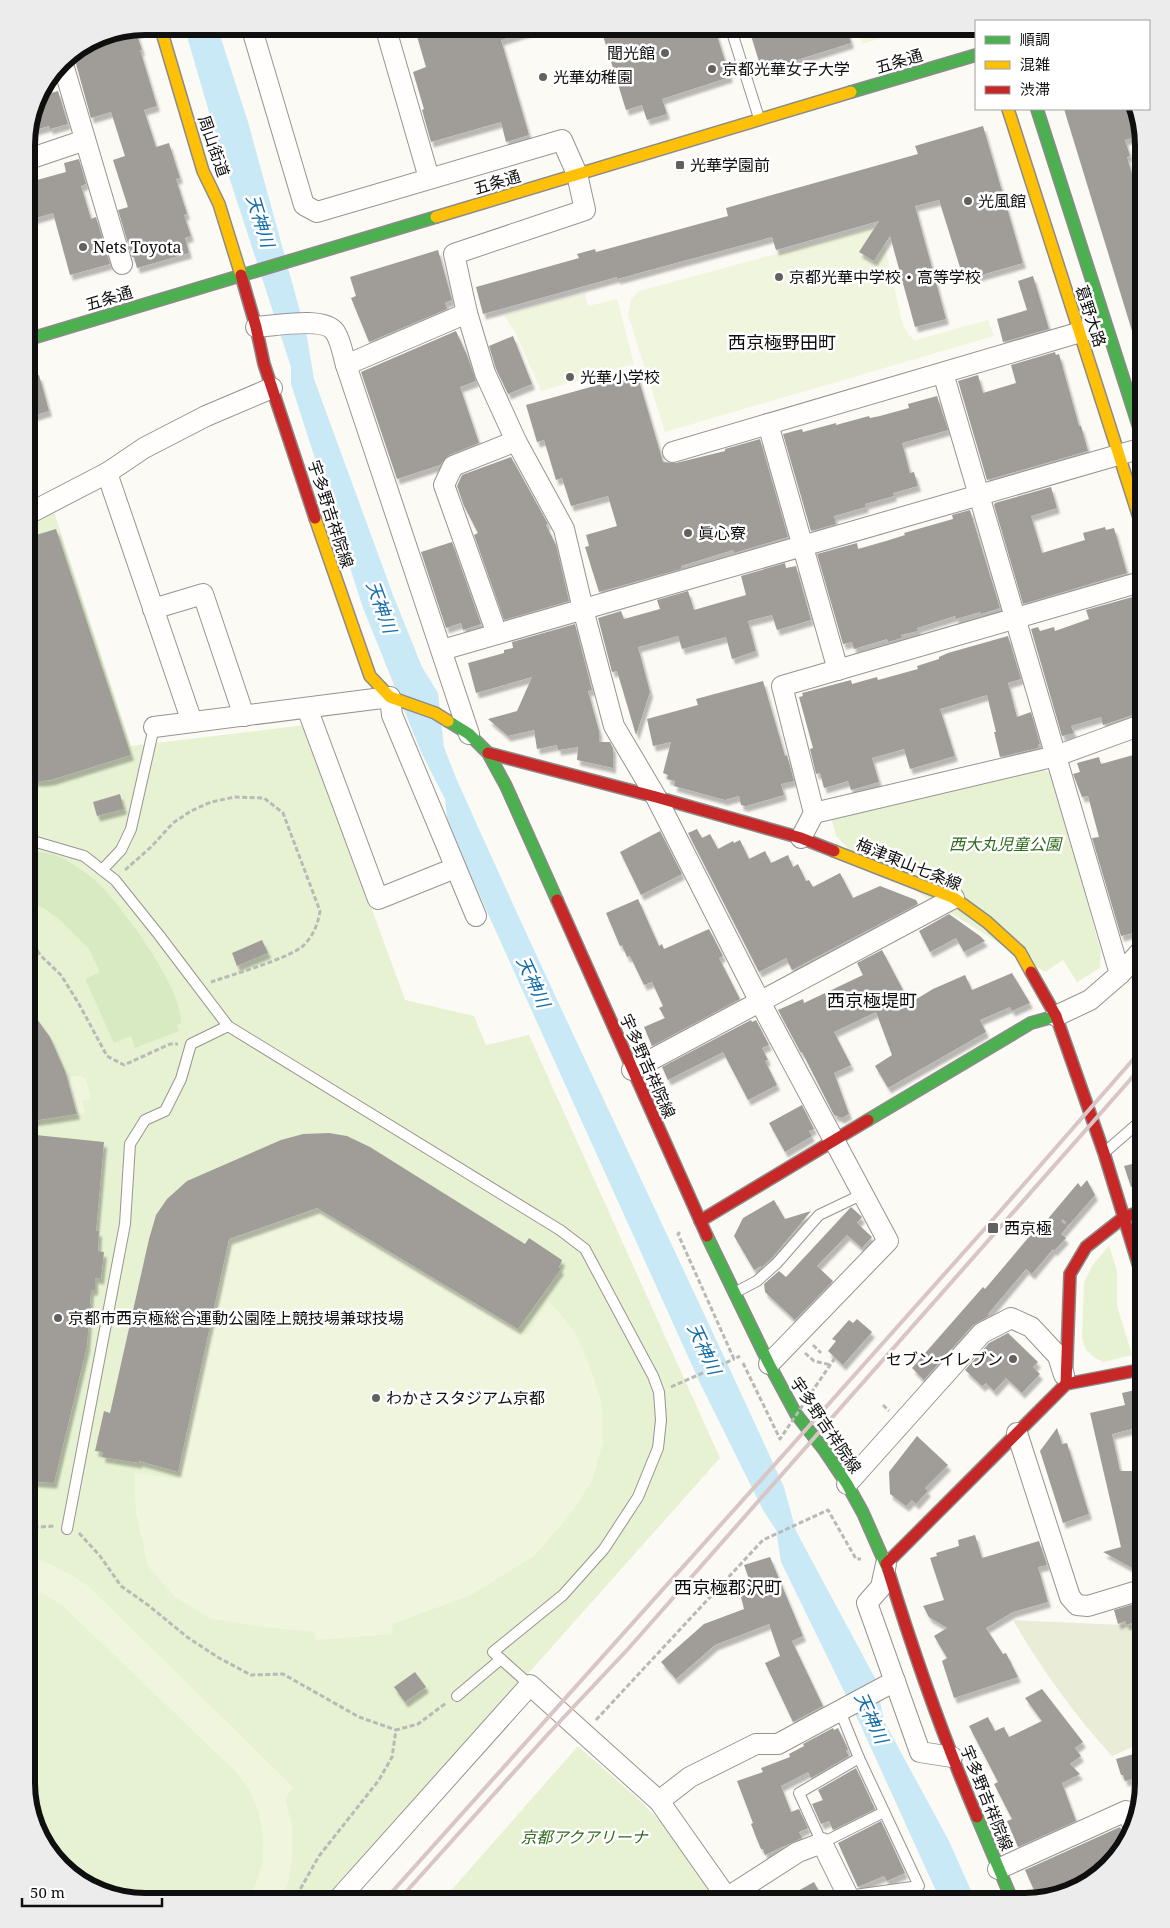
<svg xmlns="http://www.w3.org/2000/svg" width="1170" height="1928" font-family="'Noto Serif','Noto Sans JP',serif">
  <defs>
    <filter id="shadow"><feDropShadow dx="3" dy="5.5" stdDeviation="1" flood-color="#0004"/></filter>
  </defs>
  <rect width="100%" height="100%" fill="#fcfaf4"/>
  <!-- green -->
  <g fill="#e7f2d3">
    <polygon points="54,512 131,746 305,725 405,1000 474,1016 486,1045 529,1035 720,1458 325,1902 138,1902 79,1882 39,1836 26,1783 26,521"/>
    <polygon points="1043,770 1051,773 1101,952 1100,968 1077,982 1063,960 1045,972 849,849 836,836 831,817"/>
    <polygon points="1109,1245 1117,1271 1117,1306 1132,1355 1104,1362 1095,1358 1086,1350 1082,1338 1084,1283 1092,1266"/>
    <polygon points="578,1746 637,1798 666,1827 718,1902 441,1902"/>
  </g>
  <!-- forest -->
  <path fill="#d8eac1" d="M 26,849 C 38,852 53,853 64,859 C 74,864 93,877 101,886 C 125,911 183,989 181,1023 L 177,1025 L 179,1031 L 135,1048 L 131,1036 L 114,1043 L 85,979 L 100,972 L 89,949 L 59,919 L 45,909 L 26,900 Z"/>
  <!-- cemetery -->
  <path fill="#e9edd7" d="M 1013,1620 L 1144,1626 L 1144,1745 L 1133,1747 L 1112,1756 C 1074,1714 1041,1669 1013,1620 Z"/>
  <!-- pitch -->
  <g fill="#f0f6dd">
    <polygon points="857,26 907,26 909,30 862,44"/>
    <polygon points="880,226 903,325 909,335 915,340 988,320 994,336 665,432 628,315 631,299 639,291"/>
    <polygon points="585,293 588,306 617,299 634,364 541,391 516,334 504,315"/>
    <polygon points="74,1076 81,1076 86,1079 91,1099 82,1100 85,1113 75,1114 26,1109 69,1084 71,1078"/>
    <polygon points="317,1208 392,1250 526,1335 549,1301 574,1331 588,1361 602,1403 603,1442 592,1481 569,1516 534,1556 471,1595 392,1624 393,1634 316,1640 314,1632 263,1627 210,1618 175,1597 148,1566 136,1513 134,1473 178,1479 229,1239"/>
    <path d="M 26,1557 C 49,1561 68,1573 88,1586 L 293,1787 L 285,1799 L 292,1826 L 292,1855 L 289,1880 L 280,1902 L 246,1902 C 270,1869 267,1821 248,1788 C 244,1781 238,1775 233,1769 L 63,1606 L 41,1592 L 26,1607 Z"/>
  </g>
  <!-- water -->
  <path fill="#c9e9f7" d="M 184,26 L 217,26 L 248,122 L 307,337 L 314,379 L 393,595 L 422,667 L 438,693 L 444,747 L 456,778 C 562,1016 676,1250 784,1487 L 796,1531 L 876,1680 L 884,1721 L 949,1841 L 976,1902 L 941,1902 L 861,1726 L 781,1562 L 776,1530 L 763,1510 L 700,1383 L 465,863 L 447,818 L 445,799 L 421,752 L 363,608 L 291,384 L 291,367 L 218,143 Z"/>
  <!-- building -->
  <g fill="#a09d99" filter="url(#shadow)">
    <polygon points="414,26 532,26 533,30 501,40 529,135 506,142 501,122 431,142 422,110 424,109 413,72 426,67"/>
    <polygon points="600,26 714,26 730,77 662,99 667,114 647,120 642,105 626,110"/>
    <polygon points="748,26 846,26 851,43 762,71"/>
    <polygon points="136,32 142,50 140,50 157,106 144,110 156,147 169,143 180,178 176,179 187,214 184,215 191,236 185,238 189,253 137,268 134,257 132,257 118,210 128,207 113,160 125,156 111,112 91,118 73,53 94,39 95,44"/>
    <polygon points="58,91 68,124 50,129 49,126 28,132 37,97"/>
    <polygon points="1064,109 1135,109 1141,135 1125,140 1130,156 1127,157 1141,203 1144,202 1144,293 1139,294 1144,310 1144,356 1140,357"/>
    <polygon points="983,126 1023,263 964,280 939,200 915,206 946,319 915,327 890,236 874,261 859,252 879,221 776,250 772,237 617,279 617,277 483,314 476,287 579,258 577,254 595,249 596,252 728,216 726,208 918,154 915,146"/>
    <polygon points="79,159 86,184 81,186 91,219 96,217 110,264 70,275 53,213 26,221 26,183 66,172 64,163"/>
    <polygon points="438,250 452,300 445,303 447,309 369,342 351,298 356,296 350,277"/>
    <polygon points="1033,276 1049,329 1003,342 997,319 1027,310 1018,281"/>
    <polygon points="456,331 467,355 476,381 460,387 479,443 449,455 440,465 397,479 361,372"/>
    <polygon points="513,336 532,384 508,394 496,369 489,346"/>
    <polygon points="1055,352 1056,355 1059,354 1079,426 1081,426 1088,451 987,480 958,381 978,375 983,393 1016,383 1011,365"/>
    <polygon points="637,374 663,462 676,463 725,451 725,449 760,439 788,537 734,553 733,550 681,566 681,569 599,592 585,547 589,546 586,535 617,526 608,496 571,506 562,478 556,480 544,440 537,442 526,405"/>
    <polygon points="39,375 49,411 26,418 26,379"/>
    <polygon points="937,396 948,430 902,443 910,473 914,472 918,486 893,493 894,496 865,504 866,507 834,516 836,524 811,531 783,434 802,429 803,432 836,423 836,425 869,416 870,418 880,416 909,408 908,404"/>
    <polygon points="511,457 548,524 546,525 556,545 569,601 504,620 474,535 478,533 464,506 457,486 462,475"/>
    <polygon points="1051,487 1057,508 1031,516 1042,553 1085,540 1083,533 1105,527 1106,530 1114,528 1127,573 1023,604 994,505 995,503"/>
    <polygon points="970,510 1000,608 981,614 980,612 956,619 955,616 917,628 918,631 901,635 902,638 888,642 887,639 854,649 852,642 843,644 817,554 857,543 858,549 886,541 905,535 904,533 953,519 952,515"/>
    <polygon points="56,529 131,755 51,780 42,781 36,781 26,775 26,753 38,742 26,705 26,660 33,658 27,643 37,639 26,606 26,538"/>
    <polygon points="452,542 481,624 463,630 461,623 446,628 421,552"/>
    <polygon points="785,563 786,568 796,566 811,620 777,630 772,615 748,621 756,651 732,659 726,637 682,649 678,636 638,647 650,692 636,735 617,671 612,672 598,618 621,611 624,619 660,609 657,600 688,591 694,610 746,595 741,576"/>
    <polygon points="1136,596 1144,619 1144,653 1137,655 1144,675 1144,711 1103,725 1101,717 1071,726 1074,733 1062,736 1031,629 1038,627 1040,631 1054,627 1055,631 1089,619 1086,610"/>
    <polygon points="575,624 592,690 588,691 599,731 599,742 610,742 613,748 613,768 577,760 578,747 558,750 557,745 537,749 534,730 508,736 488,719 517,711 532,677 476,693 468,663 504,653 504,650 513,648 512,642"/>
    <polygon points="1008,636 1021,679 1008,683 1017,717 1031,712 1040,744 1038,745 1038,748 1000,757 994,732 996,732 987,695 940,709 955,756 910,769 904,749 872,758 879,782 851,790 848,781 824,788 820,773 816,774 810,749 813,748 799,697 803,696 802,693 851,680 852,684 877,677 878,680 918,669 917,666 939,659 939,657 948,653"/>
    <polygon points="763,681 785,756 787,755 794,781 781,784 784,795 746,806 741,805 739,796 725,800 674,786 675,781 667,779 668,775 663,773 671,742 653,746 647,719 698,705 696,699"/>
    <polygon points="1144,752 1144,912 1136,914 1140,927 1132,929 1133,933 1121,936 1092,838 1099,837 1088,796 1082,797 1073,774 1080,772 1077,763 1099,757 1101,764"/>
    <polygon points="120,794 124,809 97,816 93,802"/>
    <polygon points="697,829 702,838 710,834 718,849 733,841 734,843 740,840 749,859 765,851 771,863 788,855 793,867 798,864 806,881 809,880 813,887 840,873 853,898 880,886 916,900 918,904 792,970 786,958 759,972 688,833"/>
    <polygon points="660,831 682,874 641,895 620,852"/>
    <polygon points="638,899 659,946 662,944 664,949 709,929 723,956 719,958 740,999 652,1046 644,1027 665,1018 659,1008 663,1006 652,982 644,985 630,956 627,957 622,945 620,946 606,913"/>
    <polygon points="949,914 980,936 985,941 964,952 956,938 930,952 919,931"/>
    <polygon points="262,940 268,953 237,966 232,953"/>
    <polygon points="882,950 910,1003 933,989 965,975 972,990 1012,973 1030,1003 1012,1011 1010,1007 980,1020 986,1032 888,1088 875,1066 892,1055 876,1012 834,1032 851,1065 834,1073 849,1114 842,1118 834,1115 802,1052 801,1053 778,1010 803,999 804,1003 863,975 857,963"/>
    <polygon points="26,1004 50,1037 65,1071 77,1114 26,1122"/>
    <polygon points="751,1020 752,1022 756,1020 769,1045 762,1048 768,1060 765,1061 777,1085 748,1100 723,1052 668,1080 662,1067"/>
    <polygon points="802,1105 814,1129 809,1131 812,1136 785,1152 769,1123"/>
    <polygon points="329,1133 347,1136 370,1147 525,1244 529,1238 562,1260 559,1267 561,1269 518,1329 317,1208 229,1239 178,1472 139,1461 139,1463 102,1457 103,1452 95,1451 104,1411 110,1413 149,1239 156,1215 167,1199 187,1181 281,1140 303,1134"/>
    <polygon points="26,1134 104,1142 96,1231 99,1231 98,1251 104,1252 101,1279 95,1278 95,1290 91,1290 87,1346 54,1483 26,1481"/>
    <polygon points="1144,1161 1144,1184 1131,1187 1124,1166"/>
    <polygon points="1087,1180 1095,1195 1061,1234 1066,1238 1054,1251 1053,1249 1032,1274 1026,1269 988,1314 989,1316 973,1325 924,1380 912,1368 983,1287 985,1289 1044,1219 1046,1221 1078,1183 1081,1187"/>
    <polygon points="774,1200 785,1219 811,1211 772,1258 761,1268 761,1266 754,1270 734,1236 743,1218"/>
    <polygon points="851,1207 862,1217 857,1223 872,1237 862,1248 847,1235 817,1266 833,1281 795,1320 765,1292 764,1284 779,1271 786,1277"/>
    <polygon points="857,1319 872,1332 843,1365 828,1351 836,1341 832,1339 849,1320 853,1323"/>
    <polygon points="1008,1333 1038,1362 1033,1367 1040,1374 1022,1393 1006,1378 994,1391 986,1383 982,1386 965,1370 989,1343"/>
    <polygon points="1144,1388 1144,1426 1112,1434 1120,1471 1144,1471 1144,1552 1133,1552 1134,1569 1103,1552 1121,1547 1090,1413 1125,1405 1122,1393"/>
    <polygon points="1057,1428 1062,1444 1067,1443 1089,1514 1063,1523 1040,1451"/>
    <polygon points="917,1436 948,1465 925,1488 928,1491 916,1504 912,1500 906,1506 890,1494 889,1472"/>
    <polygon points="975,1535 982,1558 1039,1541 1047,1565 1038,1567 1048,1602 1013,1612 986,1628 1003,1654 1006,1653 1018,1677 954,1698 942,1661 947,1658 934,1636 947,1628 929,1617 923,1606 944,1600 930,1558 937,1556 936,1553 959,1546 958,1540"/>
    <polygon points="770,1557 803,1636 792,1641 823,1706 793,1722 765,1663 780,1656 769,1624 715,1645 676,1679 661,1662 704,1624 744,1609 738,1585 750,1582 744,1565"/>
    <polygon points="1144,1601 1144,1619 1126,1625 1125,1621 1118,1624 1114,1610"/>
    <polygon points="415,1672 426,1687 405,1702 394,1687"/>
    <polygon points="1042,1689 1083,1742 1075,1748 1081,1756 1070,1764 1080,1774 1062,1783 1076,1821 1018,1847 1007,1821 1012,1819 994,1784 998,1782 969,1726 988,1717 995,1731 1004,1727 1009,1737 1042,1721 1025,1698"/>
    <polygon points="833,1728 834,1730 838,1728 848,1749 846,1751 849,1756 811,1778 808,1772 781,1786 791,1812 799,1809 808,1828 799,1832 802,1838 765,1855 763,1849 761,1849 756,1837 751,1824 753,1823 737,1781 763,1772 761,1768 790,1757 789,1754 804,1746 803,1744"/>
    <polygon points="1137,1753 1138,1756 1144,1754 1144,1776 1125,1781 1123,1775 1121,1775 1116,1759"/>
    <polygon points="856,1768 875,1809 833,1830 829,1821 821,1824 812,1804 823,1800 818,1790"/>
    <polygon points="881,1821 905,1873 887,1881 884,1876 858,1887 838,1843"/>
    <polygon points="1120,1827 1127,1840 1124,1849 1078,1889 1038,1899 1025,1870"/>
    <polygon points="814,1882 825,1902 778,1902"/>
  </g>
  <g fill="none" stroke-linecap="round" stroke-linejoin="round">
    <defs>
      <g id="lane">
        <polyline points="730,26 759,118"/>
        <polyline points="26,839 84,856 115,880 159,935 228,1026 560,1230 585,1249 653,1376 659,1392 661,1420 658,1448 638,1497 604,1549 563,1595 493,1652 530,1685"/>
        <polyline points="102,870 121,850 131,829 154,727"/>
        <polyline points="1105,1152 1144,1118"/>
        <polyline points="736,1292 757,1281 777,1263 819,1215 863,1194"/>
        <polyline points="67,1529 125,1224 130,1144 145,1120 165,1111 181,1079 191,1044 228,1026"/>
        <polyline points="457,1696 501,1659"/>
        <polyline points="840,1711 859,1758 919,1886 848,1896"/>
        <polyline points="859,1758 799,1793 822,1843 884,1812"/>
      </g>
      <g id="street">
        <polyline points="251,26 304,205 317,212 562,140 577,174 585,210 454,254 467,313 485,373 516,441 564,529 583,609 614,726 656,797 760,1002 888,1241 769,1364"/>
        <polyline points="385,26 429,178"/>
        <polyline points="62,61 122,264"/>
        <polyline points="26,160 85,140"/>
        <polyline points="467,313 346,365 469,734"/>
        <path d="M 256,327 C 275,326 324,316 335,332 C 341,341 343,355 346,365"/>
        <polyline points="943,373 1120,974"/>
        <polyline points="768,424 838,670"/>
        <polyline points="673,452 1091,329"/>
        <polyline points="107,473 144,448 206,416 272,388"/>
        <polyline points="26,508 28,514 107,473 192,722"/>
        <polyline points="153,609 203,594 244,716"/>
        <polyline points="497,634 444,485 453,466 516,441"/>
        <polyline points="442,650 1132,451"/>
        <polyline points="307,708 378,899 455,868"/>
        <polyline points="154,727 390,697 392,715 476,916"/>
        <polyline points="814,813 1056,756 1144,724"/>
        <polyline points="801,838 814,813 782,686 1144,581"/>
        <polyline points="1056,1016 1090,1000 1120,974 1144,948"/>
        <polyline points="632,1070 954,898"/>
        <polyline points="1017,1433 1070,1597 1077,1605 1088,1606 1144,1589"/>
        <polyline points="847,1484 982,1333 1011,1318 1031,1327 1058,1356 1064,1375"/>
        <polyline points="886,1564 881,1587 867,1603 920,1752 952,1757"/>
        <polyline points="659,1801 690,1777 756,1744 778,1744 895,1681"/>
        <polyline points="998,1869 1126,1811 1132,1823"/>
        <polyline points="728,1897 798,1852 822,1843 851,1902"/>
        <polyline points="336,1902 530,1685 659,1801 730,1902"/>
      </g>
      <g id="fast">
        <polyline points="851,92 976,55"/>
        <polyline points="1037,109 1144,443"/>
        <polyline points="26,340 436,217"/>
        <polyline points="448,721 469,734 488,753 506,786 557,900"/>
        <polyline points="868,1120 1031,1023 1056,1016"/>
        <polyline points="707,1236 769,1364 796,1414 825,1451 847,1484 863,1513 888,1570"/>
        <polyline points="977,1817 1013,1902"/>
      </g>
      <g id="slow">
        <polyline points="160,26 203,171 219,204 241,275"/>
        <polyline points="1008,109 1144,533"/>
        <polyline points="436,217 851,92"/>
        <polyline points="315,518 370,676 390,697 435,713 448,721"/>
        <polyline points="834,851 954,898 987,922 1020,952 1031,972"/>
      </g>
      <g id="jam">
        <polyline points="241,275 256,327 264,364 315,518"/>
        <polyline points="488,753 656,797 801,838 834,851"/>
        <polyline points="557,900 707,1236"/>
        <polyline points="1031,972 1056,1016 1104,1153 1144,1283"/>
        <polyline points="700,1221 868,1120"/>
        <polyline points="1066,1384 1070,1274 1086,1247 1124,1217 1144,1211"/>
        <polyline points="886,1564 1066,1384 1144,1369"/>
        <path d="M 888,1570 C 914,1654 943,1737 977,1817"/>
      </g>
    </defs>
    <!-- lane casing -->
    <use href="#lane" stroke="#969592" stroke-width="12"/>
    <!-- street casing -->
    <use href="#street" stroke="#969592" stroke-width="22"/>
    <!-- fast casing -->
    <use href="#fast" stroke="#8c8b89" stroke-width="14"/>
    <!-- slow casing -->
    <use href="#slow" stroke="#8c8b89" stroke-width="14"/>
    <!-- jam casing -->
    <use href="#jam" stroke="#8c8b89" stroke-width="14"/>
    <!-- path -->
    <g stroke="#b9b9b8" stroke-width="3" stroke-dasharray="5 2.5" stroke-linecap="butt">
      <path d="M 125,870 L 151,847 L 173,823 L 191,811 L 211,802 L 235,797 L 264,798 L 283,813 L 320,911 C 318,924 313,936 304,945 C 291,958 231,975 211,982"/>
      <polyline points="26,931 40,955 61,975 79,1004 107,1056 124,1065 170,1044 178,1044"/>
      <polyline points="1062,1220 1072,1230"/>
      <polyline points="680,1232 678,1234 734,1359 740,1356"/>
      <polyline points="813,1345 821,1353"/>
      <polyline points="805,1353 814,1361 831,1365"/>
      <polyline points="671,1387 734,1359"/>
      <polyline points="811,1393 835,1358"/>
      <polyline points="883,1405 889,1411"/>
      <polyline points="26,1528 54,1526"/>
      <polyline points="79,1533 100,1556 121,1586 148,1605 187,1637 219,1658 251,1675 283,1674 359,1717 396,1730"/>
      <polyline points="596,1720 763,1540 828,1510 856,1559 861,1559"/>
      <polyline points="293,1902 319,1856 379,1780 392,1757 396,1730 418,1724 446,1703"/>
    </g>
    <!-- lane -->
    <use href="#lane" stroke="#fffefd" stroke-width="10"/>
    <!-- street -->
    <use href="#street" stroke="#fffefd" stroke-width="20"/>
    <!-- fast -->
    <use href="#fast" stroke="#4caf50" stroke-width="11"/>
    <!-- slow -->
    <use href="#slow" stroke="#ffc107" stroke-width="11"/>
    <!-- jam -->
    <use href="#jam" stroke="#c62828" stroke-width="11"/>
    <!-- rail -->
    <g stroke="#d9c4c6" stroke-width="4">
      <polyline points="383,1902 793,1444 989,1224 1144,1047"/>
      <polyline points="397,1902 549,1733 628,1649 1144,1064"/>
    </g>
    <!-- path-bridge -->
    <polyline stroke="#b9b9b8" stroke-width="3" stroke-dasharray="5 2.5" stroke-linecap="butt" points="743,1363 780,1439 809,1396"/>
  </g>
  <!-- markers -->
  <g fill="#62615f" stroke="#fff" stroke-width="2">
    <circle cx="665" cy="53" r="5"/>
    <circle cx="712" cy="69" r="5"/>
    <circle cx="543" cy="77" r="5"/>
    <rect x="675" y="160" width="10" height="10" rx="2.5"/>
    <circle cx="968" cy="201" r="5"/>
    <circle cx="83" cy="247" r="5"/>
    <circle cx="779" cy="277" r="5"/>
    <circle cx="570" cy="377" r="5"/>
    <circle cx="688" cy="533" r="5"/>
    <rect x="987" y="1222" width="12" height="12" rx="2.5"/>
    <circle cx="58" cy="1318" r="5"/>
    <circle cx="1013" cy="1359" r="5"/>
    <circle cx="376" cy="1398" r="5"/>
  </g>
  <g text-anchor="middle" stroke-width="5" stroke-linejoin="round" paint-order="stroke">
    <!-- poi labels -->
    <g font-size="16" fill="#0f0f0f" stroke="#fff" text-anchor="start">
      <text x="655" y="59" text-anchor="end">聞光館</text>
      <text x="722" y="75">京都光華女子大学</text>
      <text x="553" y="83">光華幼稚園</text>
      <text x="690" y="171">光華学園前</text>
      <text x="978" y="207">光風館</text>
      <text x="93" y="253">Nets Toyota</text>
      <text x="789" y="283">京都光華中学校・高等学校</text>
      <text x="580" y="383">光華小学校</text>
      <text x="698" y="539">眞心寮</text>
      <text x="1004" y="1234">西京極</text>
      <text x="68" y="1324">京都市西京極総合運動公園陸上競技場兼球技場</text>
      <text x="1003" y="1365" text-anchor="end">セブン-イレブン</text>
      <text x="386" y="1404">わかさスタジアム京都</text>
    </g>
    <!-- street labels -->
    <g font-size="16" fill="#0f0f0f" stroke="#fff">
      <text transform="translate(899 61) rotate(-17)" y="6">五条通</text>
      <text transform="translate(214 146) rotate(71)" y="6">周山街道</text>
      <text transform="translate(497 182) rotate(-17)" y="6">五条通</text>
      <text transform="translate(109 298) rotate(-17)" y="6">五条通</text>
      <text transform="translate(1091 316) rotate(72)" y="6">葛野大路</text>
      <text transform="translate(331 514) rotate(72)" y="6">宇多野吉祥院線</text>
      <text transform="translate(909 864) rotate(22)" y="6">梅津東山七条線</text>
      <text transform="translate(648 1066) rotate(66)" y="6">宇多野吉祥院線</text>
      <text transform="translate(826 1425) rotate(56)" y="6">宇多野吉祥院線</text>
      <text transform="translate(987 1798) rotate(68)" y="6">宇多野吉祥院線</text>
    </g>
    <!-- park labels -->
    <g font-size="16" font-style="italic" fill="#306a1c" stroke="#fff">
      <text x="1005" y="850">西大丸児童公園</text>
      <text x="584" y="1843">京都アクアリーナ</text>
    </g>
    <!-- water labels -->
    <g font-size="18" font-style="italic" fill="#136da6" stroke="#fff">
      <text transform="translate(260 221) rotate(73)" y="6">天神川</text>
      <text transform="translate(381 607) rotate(70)" y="6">天神川</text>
      <text transform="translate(533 982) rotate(65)" y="6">天神川</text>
      <text transform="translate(704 1349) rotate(65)" y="6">天神川</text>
      <text transform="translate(871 1718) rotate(65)" y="6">天神川</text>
    </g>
    <!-- neighbourhood labels -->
    <g font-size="18" fill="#0f0f0f" stroke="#fff">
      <text x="782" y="349">西京極野田町</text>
      <text x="872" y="1007">西京極堤町</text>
      <text x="728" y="1594">西京極郡沢町</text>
    </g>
  </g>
  <!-- crop -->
  <path d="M0 0H1170V1928H0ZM145 35H1025A110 110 0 0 1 1135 145V1783A110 110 0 0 1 1025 1893H145A110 110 0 0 1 35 1783V145A110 110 0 0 1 145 35Z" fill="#ececec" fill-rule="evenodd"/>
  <path fill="none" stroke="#0f0f0f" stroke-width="6" d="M145 35H1025A110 110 0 0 1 1135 145V1783A110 110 0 0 1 1025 1893H145A110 110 0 0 1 35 1783V145A110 110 0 0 1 145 35Z"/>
  <!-- legend -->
  <rect x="975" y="20" width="175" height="90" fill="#ffffff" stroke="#9f9f9f"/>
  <rect x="985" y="36" width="25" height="8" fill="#4caf50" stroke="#9f9f9f"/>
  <text x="1020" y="45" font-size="15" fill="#0f0f0f">順調</text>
  <rect x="985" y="61" width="25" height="8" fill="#ffc107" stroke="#9f9f9f"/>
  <text x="1020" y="70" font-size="15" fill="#0f0f0f">混雑</text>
  <rect x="985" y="86" width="25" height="8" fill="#c62828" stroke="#9f9f9f"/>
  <text x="1020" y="95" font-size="15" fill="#0f0f0f">渋滞</text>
  <!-- scale -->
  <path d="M22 1898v8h140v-8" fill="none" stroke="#0f0f0f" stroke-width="2.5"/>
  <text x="30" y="1898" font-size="15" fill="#0f0f0f" stroke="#ffffff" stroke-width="4" paint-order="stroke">50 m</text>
</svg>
